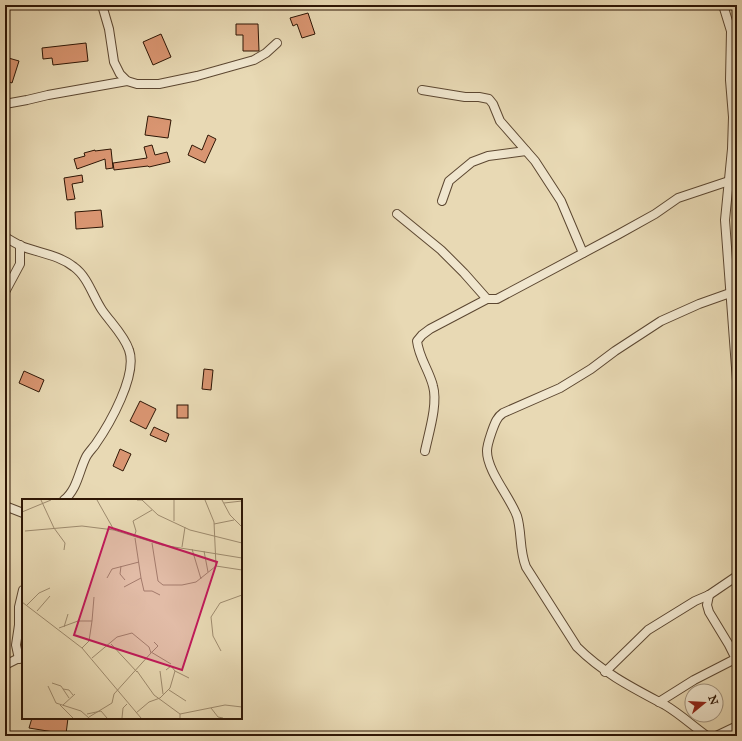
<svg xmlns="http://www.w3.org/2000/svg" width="742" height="741" font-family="'IM FELL Great Primer',serif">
  <rect width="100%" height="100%" fill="#e8d9b4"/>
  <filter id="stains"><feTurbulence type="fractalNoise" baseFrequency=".005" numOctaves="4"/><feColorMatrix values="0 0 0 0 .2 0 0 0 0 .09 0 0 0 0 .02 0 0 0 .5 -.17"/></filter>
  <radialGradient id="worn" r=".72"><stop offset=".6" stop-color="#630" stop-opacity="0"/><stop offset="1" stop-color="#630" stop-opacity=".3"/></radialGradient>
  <!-- building -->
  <g fill="#d99571" stroke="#2e1605">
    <polygon points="308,13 315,34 302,38 297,24 293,26 290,18"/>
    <polygon points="236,24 258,24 259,51 243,51 243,35 236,35"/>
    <polygon points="161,34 171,57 153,65 143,42"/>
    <polygon points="86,43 88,61 53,65 52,58 43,59 42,48"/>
    <polygon points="5,57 19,61 12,83 5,80"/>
    <polygon points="148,116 171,120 168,138 145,135"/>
    <polygon points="208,135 216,139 205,163 188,155 192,145 202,150"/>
    <polygon points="152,145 155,155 167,152 170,162 149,167 148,166 114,170 113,163 147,158 144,147"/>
    <polygon points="111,149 113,168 106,169 105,159 77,169 74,159 85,156 84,153 95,150 95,151"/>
    <polygon points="82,175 83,182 72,184 75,199 67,200 64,178"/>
    <polygon points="101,210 103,227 76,229 75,212"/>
    <polygon points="204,369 213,370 211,390 202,389"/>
    <polygon points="24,371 44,380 39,392 19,383"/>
    <polygon points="140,401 156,409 146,429 130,421"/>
    <rect x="177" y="405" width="11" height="13"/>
    <polygon points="154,427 169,434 166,442 150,435"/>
    <polygon points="120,449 131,454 123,471 113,466"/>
    <polygon points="32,718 68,718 66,734 29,728"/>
  </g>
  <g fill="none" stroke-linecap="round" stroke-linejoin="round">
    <defs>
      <g id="street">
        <polyline points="102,5 109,29 114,62 120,74 127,81 137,84 159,84 197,76 254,60 266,53 277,43"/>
        <polyline points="723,5 731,31 730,80 733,117 732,149 725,220 737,381"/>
        <polyline points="422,90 465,97 479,97 489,99 493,104 500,121 535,161 561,201 583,253"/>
        <polyline points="5,104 27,100 48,95 127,81"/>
        <polyline points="442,201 449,181 472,162 488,156 526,151"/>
        <polyline points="397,214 441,250 464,273 487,299 497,299 619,234 655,214 678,198 729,181"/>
        <path d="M 5,237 C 10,240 15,243 21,246 C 39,253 59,255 74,267 C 88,277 93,297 102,310 C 111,323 124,335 129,350 C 138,375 109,425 95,445 C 92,449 88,453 86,457 C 79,471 77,490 64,500"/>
        <polyline points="5,292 20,264 20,245"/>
        <path d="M 425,451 C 429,432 438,404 433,386 C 429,370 419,358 417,341 L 422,335 L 430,329 L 487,299"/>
        <polyline points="5,506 23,513"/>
        <polyline points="709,595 707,605 709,612 729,645 736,659"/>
        <polyline points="19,659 16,645 19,625 19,607 23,590"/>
        <polyline points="5,665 23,656"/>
        <polyline points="605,672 648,630 695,601 709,595 737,576"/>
        <polyline points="659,702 694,680 737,658"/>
        <path d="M 707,736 C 693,726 680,714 665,705 C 633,688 603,673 577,647 L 526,567 C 519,550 522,532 517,516 C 510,497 487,471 487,451 C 487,445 490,437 492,431 C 495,423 497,417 503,413 L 560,388 L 591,369 L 615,351 L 661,321 L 699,304 L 730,293"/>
        <polyline points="716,736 737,726"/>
      </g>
    </defs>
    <!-- street casing -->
    <use href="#street" stroke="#5c4731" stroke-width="10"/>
    <!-- street -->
    <use href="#street" stroke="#f0e6ce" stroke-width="8"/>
  </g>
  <!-- overview -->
  <g transform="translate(22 499)">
    <rect width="220" height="220" fill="#e8d9b4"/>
    <path fill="none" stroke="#9e8b6e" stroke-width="1" d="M 19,1 L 32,29 L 43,44 L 42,51M 75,1 L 92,31M 115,1 L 120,1 L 136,16 L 168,31 L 220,44M 183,1 L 192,23 L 194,67 L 220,71M 200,1 L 208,16 L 220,28M 202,4 L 220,2M 0,13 L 29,1M 152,22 L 152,1M 192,25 L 212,21M 3,32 L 60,27 L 92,31 L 140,46 L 220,59M 112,38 L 114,32 L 111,22 L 130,11M 130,44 L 136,82 L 141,86 L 160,86 L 174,83 L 194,67M 160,48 L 163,28M 170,50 L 179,80M 182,52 L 186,73M 99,67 L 98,75 L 103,81M 85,79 L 90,70 L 117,63M 119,79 L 122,92 L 130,92 L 138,96M 102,88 L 119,79 L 113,39M 0,103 L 60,149 L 119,219M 5,106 L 17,94 L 28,89M 15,112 L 28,97M 42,128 L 46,115M 37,129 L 56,122 L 70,122 L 72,98M 89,145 L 115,173M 60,149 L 67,142 L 70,122M 199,152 L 191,137 L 189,118 L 198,104 L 220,96M 129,153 L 149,165M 130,153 L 136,147 L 132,143M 115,172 L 132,196 L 158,215 L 158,219M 138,172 L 141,195M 153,172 L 167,179M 30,184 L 39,187 L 47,199M 26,187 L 34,204 L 59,212 L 67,219M 41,190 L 47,191 L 51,196M 147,191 L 164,202M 38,206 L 51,219M 41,206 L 53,195M 189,209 L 196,218 L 201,219M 114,214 L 127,203 L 138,199 L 148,189 L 153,172 L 149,167 L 144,171M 65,215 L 79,212 L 85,219M 158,215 L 203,206 L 220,208M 67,218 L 90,204 L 92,195 L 129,154 L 127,148 L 110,134 L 95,138 L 70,159M 100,219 L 101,209 L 105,205"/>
    <path fill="#c2185b" fill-opacity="0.15" stroke="#c2185b" stroke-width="2" d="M 87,28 L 195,63 L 160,171 L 52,136 Z"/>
    <rect width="220" height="220" fill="none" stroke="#2e1605" stroke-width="2"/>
  </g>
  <!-- margin -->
  <rect width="742" height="741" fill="none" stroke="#e8d9b4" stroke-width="20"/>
  <rect x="6" y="6" width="730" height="729" fill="none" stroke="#2e1605" stroke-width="2"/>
  <rect x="10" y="10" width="722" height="721" fill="none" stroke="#2e1605"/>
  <!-- north arrow -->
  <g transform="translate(704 703) rotate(72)"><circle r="19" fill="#f0e6ce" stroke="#a2937e"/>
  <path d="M0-3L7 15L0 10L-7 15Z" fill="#8f2418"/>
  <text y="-6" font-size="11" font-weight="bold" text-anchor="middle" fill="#2e1605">N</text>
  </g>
  <rect width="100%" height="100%" filter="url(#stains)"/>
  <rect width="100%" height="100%" fill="url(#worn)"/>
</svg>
